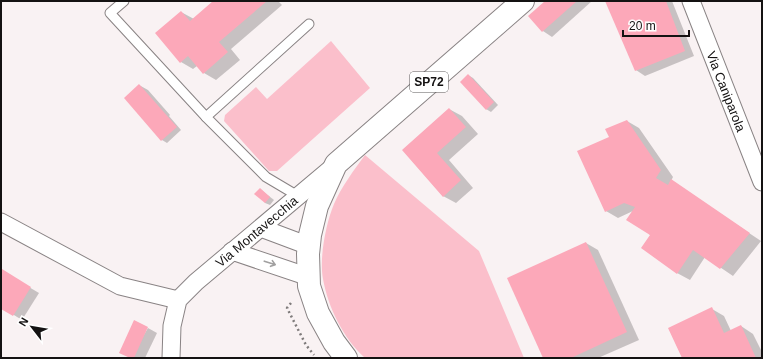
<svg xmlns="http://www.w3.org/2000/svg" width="763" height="359" font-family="Arial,sans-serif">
  <rect width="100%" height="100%" fill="#f9f2f3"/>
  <!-- green -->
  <g fill="#fbbfcb">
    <polygon points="331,41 370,88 277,171 269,171 224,121 225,115 256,87 267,99"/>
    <path d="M 365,155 L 479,251 L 524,358 L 365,358 C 343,338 328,307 323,279 C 319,258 326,223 334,204 C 342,186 354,170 365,155 Z"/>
  </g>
  <!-- shadow -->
  <g fill="#0003">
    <polygon points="215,1 278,1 282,5 231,49 240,60 216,80 204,73 197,66 193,69 181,62 181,12 194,19"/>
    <polygon points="547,1 592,1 552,37 543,31 530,16"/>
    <polygon points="606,1 672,1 694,56 645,76 636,70"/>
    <polygon points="468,75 473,78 498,105 491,112 486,109"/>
    <polygon points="139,85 148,90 170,115 169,116 181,130 167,143 162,140 147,124"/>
    <polygon points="449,109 462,116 478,134 449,160 473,188 456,203 443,196 403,150"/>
    <polygon points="627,121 639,128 673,177 671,181 761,241 733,276 705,257 690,280 677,273 633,211 618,218 606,211 610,137"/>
    <polygon points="260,189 274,200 270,205 265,203"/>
    <polygon points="586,243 598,250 639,340 598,358 544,358"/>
    <polygon points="2,271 39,293 22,320 1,307 1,273"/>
    <polygon points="712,309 724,316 731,331 741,326 753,334 762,352 762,358 684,358"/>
    <polygon points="148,328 157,333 145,358 130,358"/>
  </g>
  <!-- building -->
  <g fill="#fca8b9">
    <polygon points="213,1 267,1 219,42 228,52 203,74 188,56 180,63 155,33 181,11 190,21"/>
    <polygon points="545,1 577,1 542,32 528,16"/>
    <polygon points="605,1 666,1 685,51 635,71"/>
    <polygon points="468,74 494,102 486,110 460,82"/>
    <polygon points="139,84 177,127 161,141 124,98"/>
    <polygon points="449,108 466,127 437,153 461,180 443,197 402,150"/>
    <polygon points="627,120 661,170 656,178 668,185 671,179 750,233 720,269 693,250 677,274 641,248 650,235 626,220 635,207 624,203 605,212 577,151 609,137 605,129"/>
    <polygon points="260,188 270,197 265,203 254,194"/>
    <polygon points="586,242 627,332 571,358 543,358 507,278"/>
    <polygon points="2,269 31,287 13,316 1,309"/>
    <polygon points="712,307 724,333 741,325 756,358 682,358 668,328"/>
    <polygon points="134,320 148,327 134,358 130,358 119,353"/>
  </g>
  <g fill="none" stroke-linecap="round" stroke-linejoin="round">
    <defs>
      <g id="service">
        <polyline points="124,1 110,13 206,117"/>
        <polyline points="298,196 266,177 206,117 309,24"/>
      </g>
      <g id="minor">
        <path id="s1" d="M 691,1 L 762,182"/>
        <polyline points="1,222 120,286 178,300"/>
        <polyline points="261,228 309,246"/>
        <polyline points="232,251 309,277"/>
        <path id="s2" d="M 171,358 L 172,326 L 178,300 L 196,282 L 334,166"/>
      </g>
      <polyline id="primary" points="346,358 334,342 318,313 309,286 308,254 310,235 317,206 336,164 523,1"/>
    </defs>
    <!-- service casing -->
    <use href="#service" stroke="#898384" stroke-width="11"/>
    <!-- minor casing -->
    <use href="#minor" stroke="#898384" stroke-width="19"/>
    <!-- primary casing -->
    <use href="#primary" stroke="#898384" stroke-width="24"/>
    <!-- path -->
    <polyline stroke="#7f7b7b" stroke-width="2.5" stroke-dasharray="2 3" stroke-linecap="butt" points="291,303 287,308 306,345 314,355"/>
    <!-- service -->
    <use href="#service" stroke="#fff" stroke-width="9"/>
    <!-- minor -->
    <use href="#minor" stroke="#fff" stroke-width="17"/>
    <!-- primary -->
    <use href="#primary" stroke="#fff" stroke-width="22"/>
  </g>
  <!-- one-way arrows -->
  <defs><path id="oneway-shaft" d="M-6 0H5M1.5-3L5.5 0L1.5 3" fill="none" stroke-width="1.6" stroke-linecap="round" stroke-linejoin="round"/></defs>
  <use stroke="#a1a0a0" href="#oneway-shaft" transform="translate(270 263) rotate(18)"/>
  <g text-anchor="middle" stroke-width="3.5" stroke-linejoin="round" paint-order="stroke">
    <!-- shield labels -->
    <rect fill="#fff" stroke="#5a5959" stroke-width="1" x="410" y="72" width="38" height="20" rx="3"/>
    <g font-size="12" font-weight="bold" fill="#141212">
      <text x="429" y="86">SP72</text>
    </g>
    <!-- street labels -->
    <g font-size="13" fill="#141212" stroke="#fff">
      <text dy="5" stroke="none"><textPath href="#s1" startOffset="97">Via Caniparola</textPath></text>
      <text dy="5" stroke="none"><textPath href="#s2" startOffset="163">Via Montavecchia</textPath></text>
    </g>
  </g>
  <!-- border -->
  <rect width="763" height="359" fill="none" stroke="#141212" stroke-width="4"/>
  <!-- north arrow -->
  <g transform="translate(32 327) rotate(301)" stroke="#ffffff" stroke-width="3" paint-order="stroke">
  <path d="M0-3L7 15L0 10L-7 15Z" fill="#141212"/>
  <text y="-6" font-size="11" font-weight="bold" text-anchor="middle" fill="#141212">N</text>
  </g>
  <!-- scale -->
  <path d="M623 30v6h66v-6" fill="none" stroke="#141212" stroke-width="2"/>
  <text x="629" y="30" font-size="12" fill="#141212" stroke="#ffffff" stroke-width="3" paint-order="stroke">20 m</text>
</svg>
